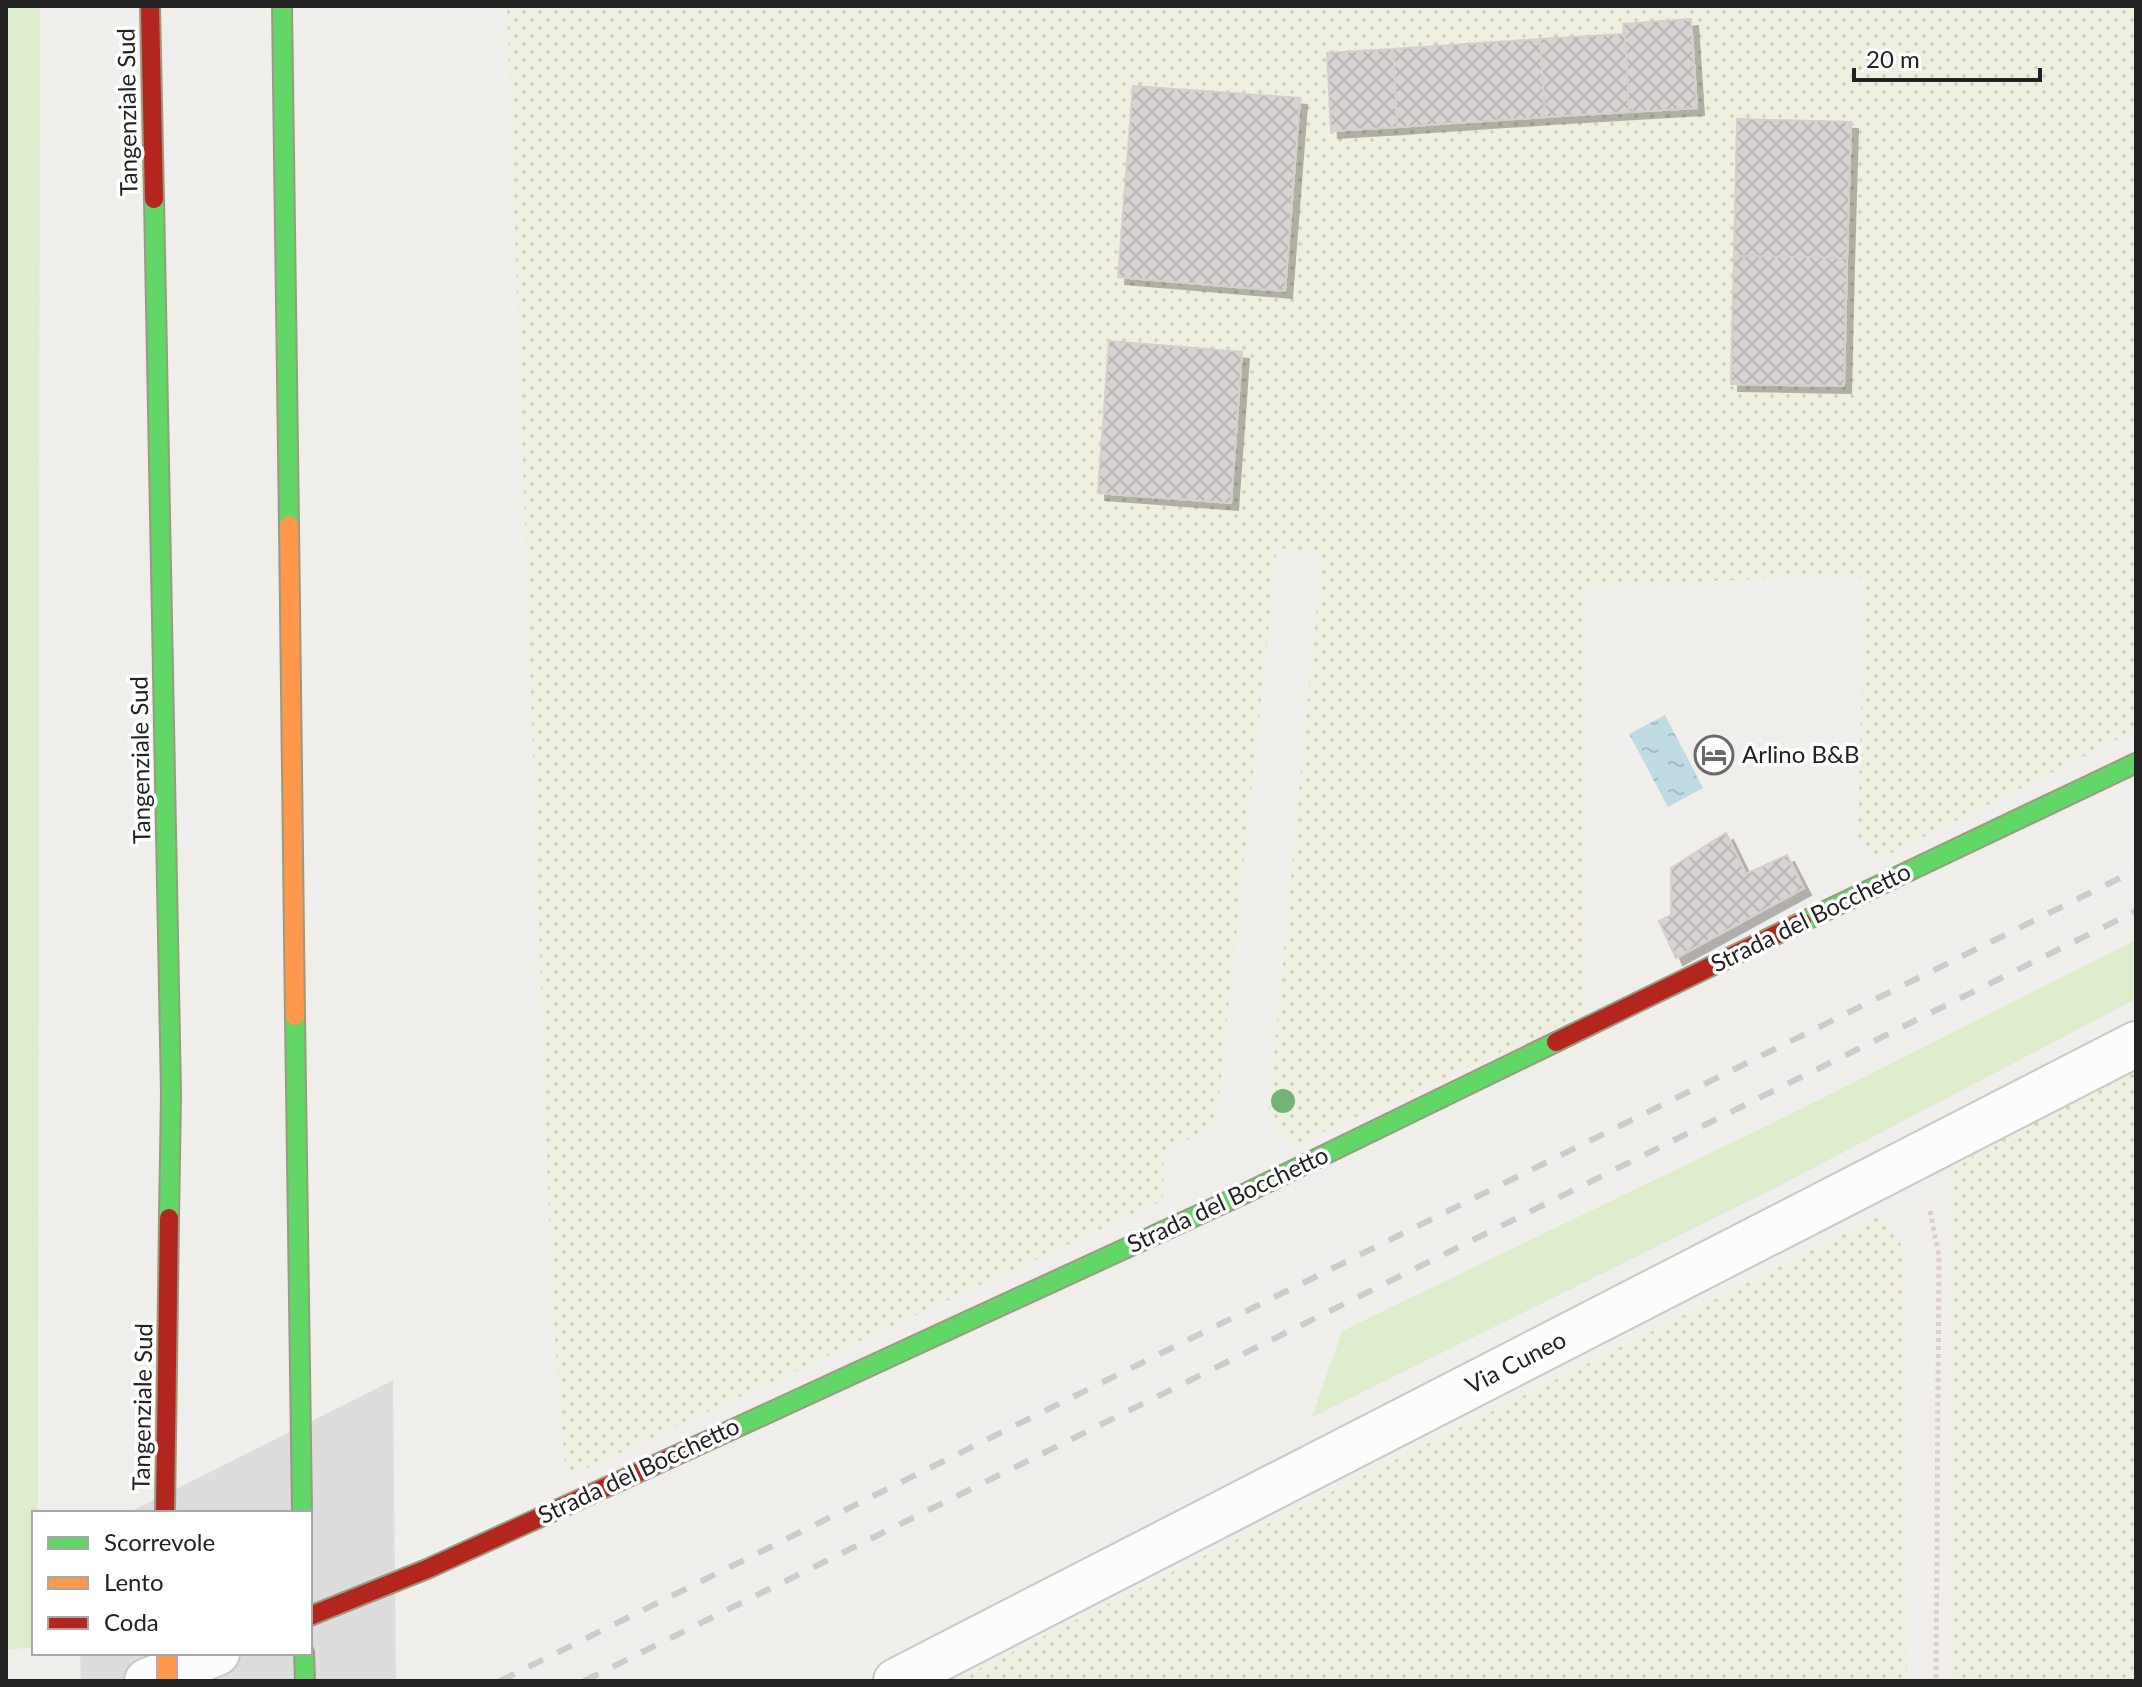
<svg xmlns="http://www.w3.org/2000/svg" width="2142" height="1687" font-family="Lato,sans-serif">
  <defs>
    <pattern id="farmland-dots" width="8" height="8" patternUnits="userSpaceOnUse" patternTransform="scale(2)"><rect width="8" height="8" fill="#efefdf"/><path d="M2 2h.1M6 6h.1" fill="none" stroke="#cdcdbf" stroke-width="1.8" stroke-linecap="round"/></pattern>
    <pattern id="water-ripples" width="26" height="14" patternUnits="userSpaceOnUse" patternTransform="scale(2)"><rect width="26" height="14" fill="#bfdbe3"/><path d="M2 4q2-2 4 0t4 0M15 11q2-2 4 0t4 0" fill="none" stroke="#a4bcc2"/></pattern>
    <pattern id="building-cross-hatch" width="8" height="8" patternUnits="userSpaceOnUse" patternTransform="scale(2)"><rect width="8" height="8" fill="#d7d4d2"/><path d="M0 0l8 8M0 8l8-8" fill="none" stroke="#b8b6b4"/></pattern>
    <filter id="shadow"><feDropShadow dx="7" dy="7" stdDeviation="0" flood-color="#0004"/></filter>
  </defs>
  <rect width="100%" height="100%" fill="#f0eeeb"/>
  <!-- farmland -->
  <g fill="url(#farmland-dots)">
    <polygon points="507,6 2136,6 2136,730 1880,859 1858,838 1864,579 1825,576 1585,587 1583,1015 1294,1145 1268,1117 1322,551 1277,548 1216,1125 1164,1152 1163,1200 566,1478 552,1305"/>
    <polygon points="2136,1070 2136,1681 1951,1681 1951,1174 1985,1145"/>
    <polygon points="1881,1216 1903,1247 1907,1681 955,1681"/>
  </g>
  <!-- grass -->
  <g fill="#ddeccb">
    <polygon points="6,6 40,6 38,1513 34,1513 34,1648 6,1649"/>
    <polygon points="2136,940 2136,999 1775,1188 1312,1417 1342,1331 1785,1117"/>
  </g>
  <!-- water -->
  <polygon fill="url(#water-ripples)" points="1665,715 1703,788 1668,807 1629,734"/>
  <!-- pier -->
  <polygon fill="#dedddd" points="393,1380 396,1681 81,1681 80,1653 310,1653 310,1513 128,1513"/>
  <!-- building -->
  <g fill="url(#building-cross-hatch)" stroke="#d3d0cc" stroke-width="2" filter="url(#shadow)">
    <polygon points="1691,19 1697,108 1629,112 1623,24"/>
    <polygon points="1625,34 1629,112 1545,117 1540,39"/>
    <polygon points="1540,39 1545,117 1397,127 1393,49"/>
    <polygon points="1393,49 1397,127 1331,131 1327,53"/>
    <polygon points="1133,86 1300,98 1285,291 1118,277"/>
    <polygon points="1737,119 1851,122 1847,258 1734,256"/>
    <polygon points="1734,256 1847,258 1844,386 1731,384"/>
    <polygon points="1109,341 1242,352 1231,503 1098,493"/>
    <polygon points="1726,833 1746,874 1787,855 1804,888 1676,958 1659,921 1671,915 1671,868"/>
  </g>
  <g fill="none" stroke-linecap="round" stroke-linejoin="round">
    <defs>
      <g id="street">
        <polyline points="147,1681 217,1653"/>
        <polyline points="896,1681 2136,1044"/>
      </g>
      <g id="fast">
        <polyline points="282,6 289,525"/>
        <polyline points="154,199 171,1094 169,1218"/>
        <polyline points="1802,922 2136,763"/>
        <polyline points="295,1016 302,1513"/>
        <polyline points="692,1448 1246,1193 1556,1042"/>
        <polyline points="304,1653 305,1681"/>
      </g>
      <polyline id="slow" points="289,525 295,1016"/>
      <g id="jam">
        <polyline points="150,6 154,199"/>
        <polyline points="1556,1042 1802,922"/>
        <polyline points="165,1513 169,1218"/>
        <polyline points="310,1616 427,1569 692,1448"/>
      </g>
    </defs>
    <!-- street casing -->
    <use href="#street" stroke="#c9c8c7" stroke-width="48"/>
    <!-- fast casing -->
    <use href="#fast" stroke="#999a82" stroke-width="22"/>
    <!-- slow casing -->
    <use href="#slow" stroke="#999a82" stroke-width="22"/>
    <!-- jam casing -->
    <use href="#jam" stroke="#999a82" stroke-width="22"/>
    <!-- path -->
    <polyline stroke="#dccecd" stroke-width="5" stroke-dasharray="4 4" stroke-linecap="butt" points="1930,1211 1939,1256 1936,1681"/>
    <!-- street -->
    <use href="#street" stroke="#fdfcfc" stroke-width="44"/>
    <!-- fast -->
    <use href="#fast" stroke="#63d668" stroke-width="18"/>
    <!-- slow -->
    <use href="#slow" stroke="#ff974d" stroke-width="18"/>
    <!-- jam -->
    <use href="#jam" stroke="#b3261e" stroke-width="18"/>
    <!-- rail -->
    <g stroke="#ccc" stroke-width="6" stroke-dasharray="16 16" stroke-linecap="butt">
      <polyline points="500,1681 2136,870"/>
      <polyline points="584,1681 2136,911"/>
    </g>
    <defs>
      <polyline id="slow-bridge" points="167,1653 167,1681"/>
    </defs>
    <!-- slow-bridge casing -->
    <use href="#slow-bridge" stroke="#c5a2ac" stroke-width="22" stroke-linecap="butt"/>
    <!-- slow-bridge -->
    <use href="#slow-bridge" stroke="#ff974d" stroke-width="18"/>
  </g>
  <!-- trees -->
  <circle fill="#73b476" cx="1283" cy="1101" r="12"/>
  <!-- icons -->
  <defs>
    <symbol id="hotel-ring" viewBox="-11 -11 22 22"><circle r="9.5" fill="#fff" stroke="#6a6968" stroke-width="1.5"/><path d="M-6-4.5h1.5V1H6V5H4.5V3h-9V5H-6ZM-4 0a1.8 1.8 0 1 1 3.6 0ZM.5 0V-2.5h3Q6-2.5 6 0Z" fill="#6a6968"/></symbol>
  </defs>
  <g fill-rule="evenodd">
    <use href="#hotel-ring" x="1692" y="733" width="44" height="44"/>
  </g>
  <g text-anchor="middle" stroke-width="7" stroke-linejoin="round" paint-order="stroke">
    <!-- street labels -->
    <g font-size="24" fill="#222" stroke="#fff">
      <text transform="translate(128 112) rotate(-91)" y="8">Tangenziale Sud</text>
      <text transform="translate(141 760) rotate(-91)" y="8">Tangenziale Sud</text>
      <text transform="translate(1811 918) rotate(-26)" y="8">Strada del Bocchetto</text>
      <text transform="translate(1228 1200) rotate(-25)" y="8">Strada del Bocchetto</text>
      <text transform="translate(1516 1363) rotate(-27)" y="8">Via Cuneo</text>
      <text transform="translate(143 1407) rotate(-89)" y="8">Tangenziale Sud</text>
      <text transform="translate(639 1471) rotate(-25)" y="8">Strada del Bocchetto</text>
    </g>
    <!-- poi labels -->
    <g font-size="24" fill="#222" stroke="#fff" text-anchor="start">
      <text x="1742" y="763">Arlino B&amp;B</text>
    </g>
  </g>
  <!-- border -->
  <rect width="2142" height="1687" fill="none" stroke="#222222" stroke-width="16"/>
  <!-- legend -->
  <rect x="32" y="1511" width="280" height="144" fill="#ffffff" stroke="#a7a7a7" stroke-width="2"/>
  <rect x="48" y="1537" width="40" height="12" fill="#63d668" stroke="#a7a7a7" stroke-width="2"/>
  <text x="104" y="1551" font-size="24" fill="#222222">Scorrevole</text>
  <rect x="48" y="1577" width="40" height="12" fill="#ff974d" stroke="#a7a7a7" stroke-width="2"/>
  <text x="104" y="1591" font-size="24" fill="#222222">Lento</text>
  <rect x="48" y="1617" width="40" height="12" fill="#b3261e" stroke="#a7a7a7" stroke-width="2"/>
  <text x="104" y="1631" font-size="24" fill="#222222">Coda</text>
  <!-- scale -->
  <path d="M1854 68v12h186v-12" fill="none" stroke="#222222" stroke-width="4"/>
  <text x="1866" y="68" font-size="24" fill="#222222" stroke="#ffffff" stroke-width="6" paint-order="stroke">20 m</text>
</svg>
